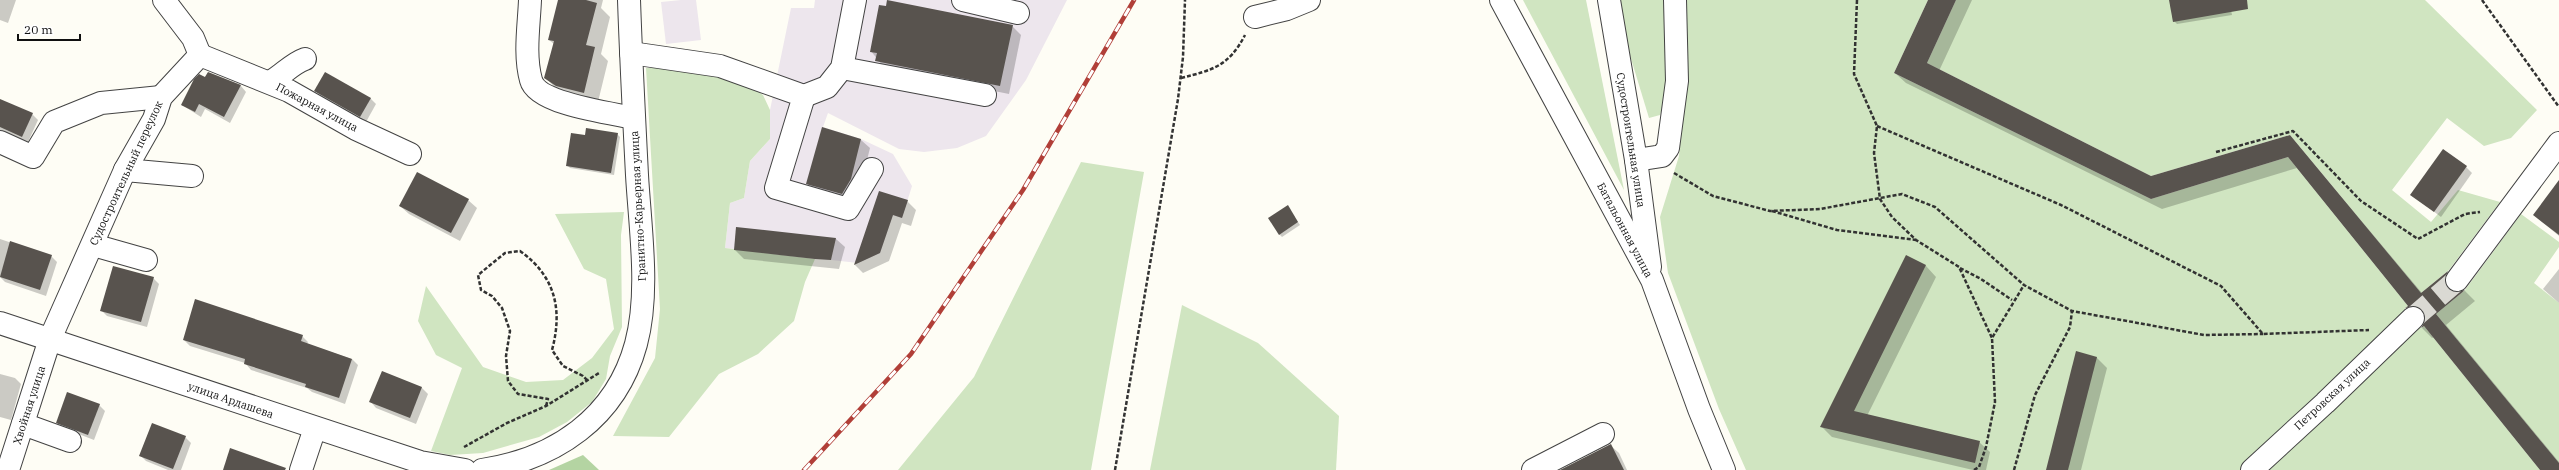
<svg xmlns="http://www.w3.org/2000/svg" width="2559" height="470" font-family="'IBM Plex Serif',serif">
  <rect width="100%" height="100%" fill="#fefdf5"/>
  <!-- industrial -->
  <g fill="#ede6ed">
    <polygon points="681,0 696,0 701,40 666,44 661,2"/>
    <polygon points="815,0 1067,0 1026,80 986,136 957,148 924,152 899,149 828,113 823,127 861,139 893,154 912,186 902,218 893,215 880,253 858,263 725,248 730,203 744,198 750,161 770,139 770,110 791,8 814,8"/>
  </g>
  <!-- green -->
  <g fill="#d0e5c1">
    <polygon points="1523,0 1586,0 1624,190"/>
    <polygon points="1620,0 1668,0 1668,85 1660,115 1649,118 1629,52"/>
    <polygon points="1682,0 1928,0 1894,73 2151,199 2288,157 2408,306 2405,308 2421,328 2424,326 2540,470 1746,470 1719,409 1668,273 1660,217 1679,156 1685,75"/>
    <polygon points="1956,0 2425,0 2537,110 2511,138 2484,146 2447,118 2392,190 2431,222 2458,190 2500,202 2449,270 2421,293 2290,135 2151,176 1927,63"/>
    <polygon points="646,68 668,68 746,82 763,95 770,110 770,139 750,161 744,198 730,203 725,248 815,259 805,282 794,321 758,354 719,374 669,437 613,436 655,358 660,309"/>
    <polygon points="1081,162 1144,172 1091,470 898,470 974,377"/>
    <polygon points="624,212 621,235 622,327 610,356 606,379 592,402 567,422 539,437 483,453 450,455 431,451 462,368 436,355 418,321 426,286 483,367 526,382 563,380 592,358 614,329 606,279 584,269 555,214"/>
    <polygon points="2521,214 2559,242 2559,247 2534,283 2559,303 2559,463 2436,314 2465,290"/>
    <polygon points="1182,305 1258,343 1339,416 1336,470 1150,470"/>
  </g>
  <!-- forest -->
  <polygon fill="#b4d4a2" points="583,455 599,470 549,470"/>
  <!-- shadow -->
  <g fill="#0003">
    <polygon points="0,0 16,0 8,23 0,20"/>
    <polygon points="559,0 603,0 601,8 610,17 601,54 608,61 597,106 560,93 547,79 554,44 549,40"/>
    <polygon points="1929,0 1972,0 1939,71 2151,177 2290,136 2422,293 2448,272 2459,282 2455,290 2456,293 2465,291 2475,301 2446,325 2559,462 2559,470 2542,470 2434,337 2432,338 2422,328 2426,321 2425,317 2417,319 2407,308 2409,306 2297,168 2162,209 1906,83 1895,73"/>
    <polygon points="2170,0 2229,0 2232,15 2177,24 2174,21"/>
    <polygon points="1012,26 1021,35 1009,94 885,69 871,51"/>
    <polygon points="208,73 241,86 246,92 230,123 205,109 201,117 182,105"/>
    <polygon points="316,91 370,98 376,104 366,122 322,97"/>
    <polygon points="0,100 32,114 38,120 28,142 0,130"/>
    <polygon points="823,128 861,140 870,148 860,188 851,202 815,192 807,183"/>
    <polygon points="617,134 620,137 614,175 570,168 567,165 585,136"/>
    <polygon points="2466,167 2472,173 2441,217 2412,195"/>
    <polygon points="2559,182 2559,236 2534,215"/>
    <polygon points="880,192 907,201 916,210 911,226 902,223 889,261 863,273 855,265"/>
    <polygon points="468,200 477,208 460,241 409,214 400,206"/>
    <polygon points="1290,210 1300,225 1282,237 1279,234"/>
    <polygon points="737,229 836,239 845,247 839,269 744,259 735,250"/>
    <polygon points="0,239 51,256 57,262 46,296 5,282 0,277"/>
    <polygon points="1906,256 1926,266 1936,277 1867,416 1979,442 1990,452 1986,470 1973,470 1832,437 1822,427"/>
    <polygon points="2559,269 2559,303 2543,289"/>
    <polygon points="153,278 159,284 147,327 107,316 101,310"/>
    <polygon points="302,336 308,342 307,344 352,359 358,365 345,404 312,392 307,388 251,370 245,363 190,346 184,340"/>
    <polygon points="2096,357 2107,368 2081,470 2047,470"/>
    <polygon points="382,372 422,388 428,394 416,424 376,408 371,402"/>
    <polygon points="0,374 15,378 21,384 11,420 0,417"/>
    <polygon points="99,405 105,411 94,440 63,428 57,422"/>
    <polygon points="185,437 191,443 181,470 168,470 146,461 140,455"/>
    <polygon points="1610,445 1619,453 1627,470 1562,470"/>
  </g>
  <!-- building -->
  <g fill="#58534e">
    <polygon points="558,0 586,0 597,3 586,45 595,47 584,93 556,86 544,78 554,41 548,40"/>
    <polygon points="887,0 1013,25 1000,86 875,61 877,53 870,52 879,5 886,6"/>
    <polygon points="1928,0 1956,0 1927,63 2151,176 2290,135 2421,293 2448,271 2445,279 2449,290 2456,292 2465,290 2436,314 2559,463 2559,470 2540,470 2424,326 2421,328 2425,321 2422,310 2416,306 2405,308 2408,306 2288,157 2151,199 1894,73"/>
    <polygon points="2169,0 2247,0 2248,9 2173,22"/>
    <polygon points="208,72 241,85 224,117 199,104 195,112 181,105 194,79 199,74 205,77"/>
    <polygon points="325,72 371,98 360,117 314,91"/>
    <polygon points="0,99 33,113 22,137 0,127"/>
    <polygon points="822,127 861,139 851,179 842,194 806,184"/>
    <polygon points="586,128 618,133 611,173 566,166 571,133 585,135"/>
    <polygon points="2443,149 2467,166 2434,212 2410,195"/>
    <polygon points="417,172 469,199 451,233 399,206"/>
    <polygon points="2559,180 2559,235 2533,215"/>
    <polygon points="879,191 908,200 902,218 893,215 880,253 854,265"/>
    <polygon points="1288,205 1298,222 1279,235 1268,218"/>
    <polygon points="736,227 836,238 831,260 815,259 734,250"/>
    <polygon points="10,241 52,255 40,290 0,277"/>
    <polygon points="1906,255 1926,265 1854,411 1980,441 1975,463 1820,427"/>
    <polygon points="113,266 154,277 141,322 100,311"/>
    <polygon points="195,299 303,335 301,341 352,359 339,398 305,387 306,384 244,364 245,359 183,340"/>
    <polygon points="2076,351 2097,357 2068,470 2046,470"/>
    <polygon points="382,371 422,387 410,418 369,402"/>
    <polygon points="67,392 100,404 88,435 56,423"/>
    <polygon points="152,423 186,436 173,469 139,456"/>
    <polygon points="1611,444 1624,470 1560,470 1609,445"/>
    <polygon points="230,448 286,468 285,470 223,470"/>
  </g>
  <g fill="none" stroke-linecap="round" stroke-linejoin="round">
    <!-- minor-tunnel -->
    <polyline stroke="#dad9d3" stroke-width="22" stroke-dasharray="22 11" stroke-linecap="butt" points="2413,318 2457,280"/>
    <defs>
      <g id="minor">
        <polyline points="164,0 193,38 200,55"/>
        <path d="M 530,0 C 529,25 524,55 531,80 C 537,104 611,113 634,118"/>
        <polyline points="963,0 1018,13"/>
        <polyline points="1501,0 1652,280 1699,409 1724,470"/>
        <polyline points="1609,0 1636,160 1650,267"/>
        <polyline points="1255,17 1287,9 1309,0"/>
        <polyline points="631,53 720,66 804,96 776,188 848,209 872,169"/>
        <polyline points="200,55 289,91 356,129 410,154"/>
        <polyline points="842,68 985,95"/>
        <path d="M 270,82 C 283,75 291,64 305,59"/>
        <polyline points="804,96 827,87 842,68 855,0"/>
        <polyline points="0,142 33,157 54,122 101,103 161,97"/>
        <polyline points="1636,160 1662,156 1668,148 1677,81 1675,0"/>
        <polyline points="125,170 192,176"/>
        <polyline points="93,245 146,260"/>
        <polyline points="2457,280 2559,143"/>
        <polyline points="0,323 420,462 465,470"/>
        <polyline points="23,424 70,441"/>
        <polyline points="8,470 50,339 125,170 154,119 161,97 200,55"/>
        <polyline points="301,470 315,428"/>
        <path d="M 482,470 C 555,459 616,418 636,344 C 650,292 640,228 637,175 C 634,117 631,58 629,0"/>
        <polyline points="1533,470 1603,434"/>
        <polyline points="2252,470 2325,403 2413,318"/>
      </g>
    </defs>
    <!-- minor casing -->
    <use href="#minor" stroke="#434343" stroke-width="24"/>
    <!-- path -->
    <g stroke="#323232" stroke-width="2.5" stroke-dasharray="4 2" stroke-linecap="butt">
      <polyline points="1857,0 1854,74 1877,126 1874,153 1880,199 1892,217 1916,240 1959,267 1992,338"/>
      <polyline points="2482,0 2559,107"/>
      <path d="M 1181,78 C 1213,70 1229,66 1245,35"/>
      <polyline points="1877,126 2061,205 2221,286 2263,334 2369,330"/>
      <polyline points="2216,152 2293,131 2361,201 2418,239 2465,214 2480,212"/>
      <polyline points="1674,173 1713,196 1770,211 1820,209 1902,194 1935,207 2024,285 2072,311 2204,335 2263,334"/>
      <polyline points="1772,211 1837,230 1916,240"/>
      <polyline points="1960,268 1981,279 2012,300"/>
      <path d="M 546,406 L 548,399 L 518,394 L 508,381 L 506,356 L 510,331 L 502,308 L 492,296 L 481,290 L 478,275 L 505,253 L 520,251 C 555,276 563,309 552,350 L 563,366 L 583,376 L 588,381"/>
      <polyline points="464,447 507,423 546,406 599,373"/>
      <polyline points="1115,470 1178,99 1183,57 1185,0"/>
      <polyline points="1974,470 1979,467 1986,447 1995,402 1992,338 2024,285"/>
      <polyline points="2014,470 2035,395 2070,327 2072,311"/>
    </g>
    <!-- minor -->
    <use href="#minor" stroke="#fff" stroke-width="22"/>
    <defs>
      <polyline id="rail" points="804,470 911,354 1023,190 1134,0"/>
    </defs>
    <!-- rail casing -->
    <use href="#rail" stroke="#b13f38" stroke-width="4.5"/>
    <!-- rail -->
    <use href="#rail" stroke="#fff" stroke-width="3" stroke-dasharray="9" stroke-linecap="butt"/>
  </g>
  <g text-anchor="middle" stroke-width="4" stroke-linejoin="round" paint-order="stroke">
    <!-- street labels -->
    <g font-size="11" fill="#101010" stroke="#fff">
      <text transform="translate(317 107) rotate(28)" y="4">Пожарная улица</text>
      <text transform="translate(1631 140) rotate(81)" y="4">Судостроительная улица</text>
      <text transform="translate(126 173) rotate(-65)" y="4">Судостроительный переулок</text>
      <text transform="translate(638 206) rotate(-93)" y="4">Гранитно-Карьерная улица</text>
      <text transform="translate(1625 230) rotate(62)" y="4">Батальонная улица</text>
      <text transform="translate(2332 394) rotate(-43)" y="4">Петровская улица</text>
      <text transform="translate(231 400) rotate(19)" y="4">улица Ардашева</text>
      <text transform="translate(29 405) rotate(-72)" y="4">Хвойная улица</text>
    </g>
  </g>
  <!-- scale -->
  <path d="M18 34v6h62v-6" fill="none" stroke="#101010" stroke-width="2"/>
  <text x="24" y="34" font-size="12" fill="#101010" stroke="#ffffff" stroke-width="3" paint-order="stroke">20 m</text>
</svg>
